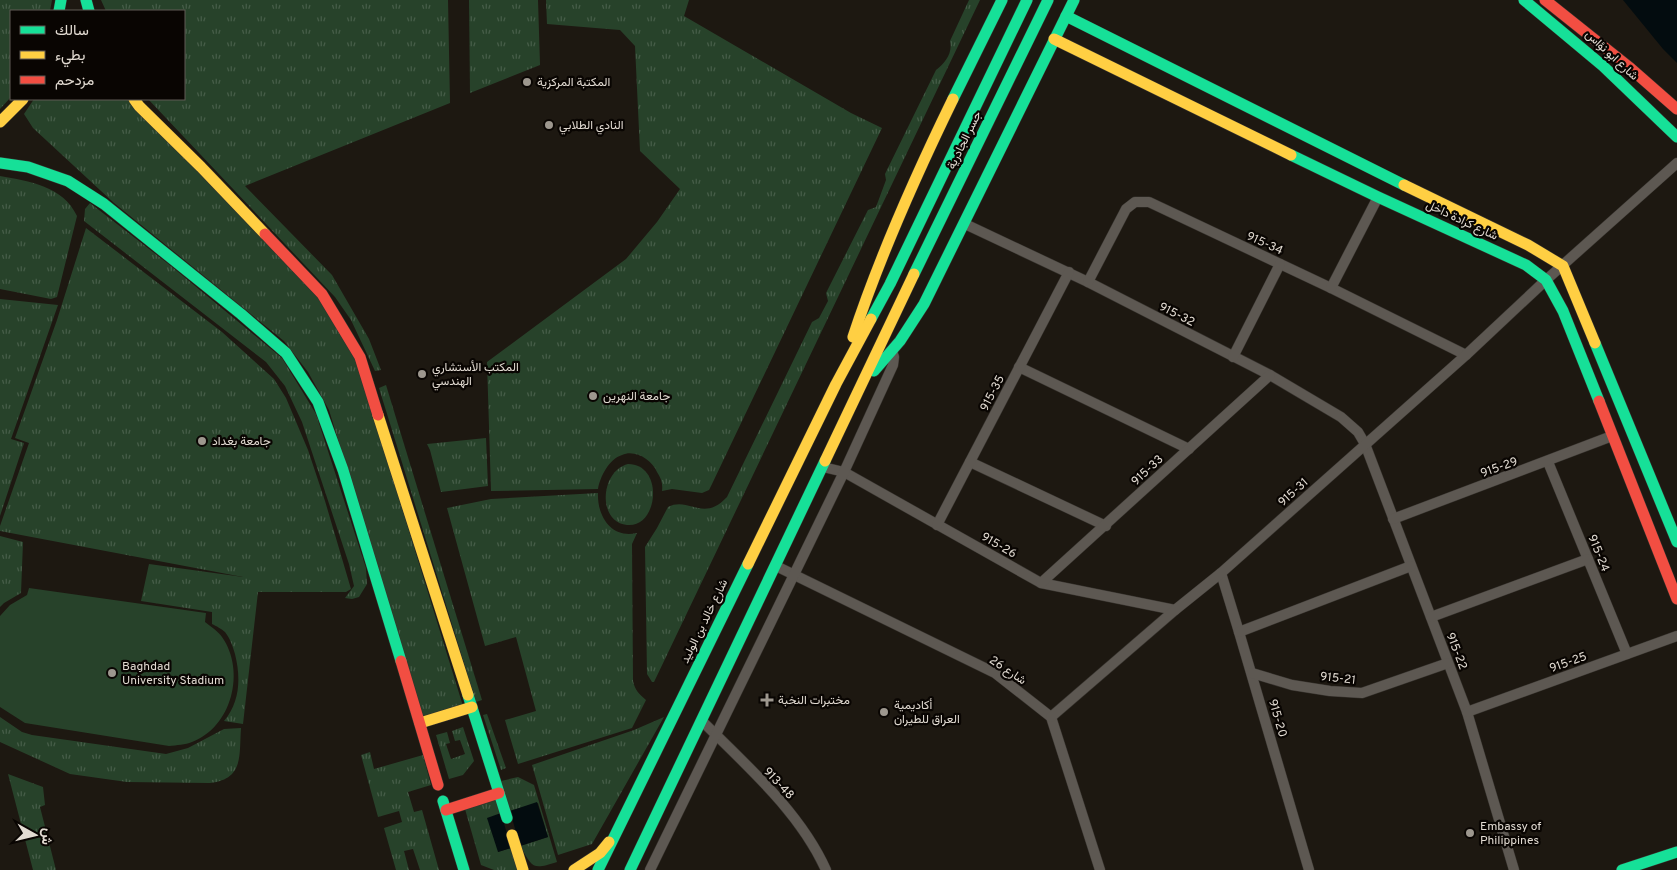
<svg xmlns="http://www.w3.org/2000/svg" width="1677" height="870" font-family="Overpass,Vazirmatn,sans-serif">
  <defs>
    <pattern id="grass-tufts" width="24" height="20" patternUnits="userSpaceOnUse" patternTransform="scale(1.25)"><rect width="24" height="20" fill="#27422a"/><path d="M3 7l-1-3M5 7V3M7 7l1-3M15 17l-1-3M17 17v-4M19 17l1-3" fill="none" stroke="#465d48"/></pattern>
  </defs>
  <rect width="100%" height="100%" fill="#1d1811"/>
  <!-- grass -->
  <g fill="url(#grass-tufts)">
    <polygon points="0,0 52,0 50,11 11,11 11,97 0,109"/>
    <polygon points="101,0 448,0 450,103 245,186 332,275 369,339 381,370 375,371 351,320 335,297 148,99 184,99 184,11 106,11"/>
    <polygon points="469,0 538,0 540,65 470,93"/>
    <path d="M 546,0 L 689,0 L 684,16 L 851,113 L 882,128 L 712,484 L 709,490 L 702,493 L 672,489 L 662,491 C 663,483 661,478 657,472 C 652,460 635,449 622,455 C 609,459 600,477 598,489 L 491,491 L 487,362 L 626,259 L 657,222 L 680,189 L 640,151 L 635,46 L 620,30 L 547,24 Z"/>
    <path d="M 969,0 L 980,0 L 654,682 L 652,682 L 647,674 L 645,547 L 657,528 L 668,507 C 689,496 703,523 727,497 L 812,322 L 819,318 L 828,301 L 826,293 L 868,210 L 876,207 L 886,180 L 885,174 L 936,70 C 945,63 953,53 950,41 Z"/>
    <polygon points="34,99 129,99 318,297 356,359 463,706 422,717 329,410 308,372 284,341 114,203 33,128 24,114"/>
    <path d="M 0,176 C 29,181 63,186 77,216 L 57,297 L 51,299 L 0,289 Z"/>
    <polygon points="90,203 171,266 282,358 316,414 366,568 367,584 359,597 352,599 345,598 354,586 349,564 302,422 285,386 266,362 84,221 85,209"/>
    <path d="M 86,228 L 222,332 L 274,379 L 286,398 L 308,450 L 325,501 L 351,589 L 346,592 L 258,592 L 243,724 L 224,721 C 240,702 241,678 235,654 C 233,647 230,638 225,632 C 222,629 216,626 212,624 L 212,612 L 141,601 L 149,564 L 243,577 L 0,531 L 0,526 L 29,443 L 15,438 L 57,320 Z"/>
    <polygon points="0,299 58,305 11,439 24,443 0,516"/>
    <polygon points="386,385 482,700 476,702 379,388"/>
    <polygon points="486,438 488,486 441,492 430,450 427,444"/>
    <path d="M 628,464 C 664,464 659,528 627,525 C 597,522 600,471 628,464 Z"/>
    <path d="M 598,493 C 597,517 612,539 637,533 L 632,544 L 633,681 C 635,690 639,694 646,700 L 632,728 L 518,764 L 505,720 L 536,711 L 516,637 L 485,646 L 447,508 L 491,499 Z"/>
    <polygon points="0,536 23,542 21,593 4,603 0,607"/>
    <polygon points="487,714 506,768 501,770 483,715"/>
    <path d="M 0,717 L 22,732 L 32,735 L 166,754 L 188,748 L 224,729 L 241,728 C 239,756 244,779 210,783 L 127,782 L 70,774 L 0,742 Z"/>
    <polygon points="664,717 592,844 558,855 532,765 634,730"/>
    <polygon points="463,727 474,761 463,775 449,779 436,735 447,732 450,743 446,744 451,759 465,754 460,740 455,741 452,731"/>
    <polygon points="370,752 374,769 423,755 431,785 408,792 414,812 422,810 439,870 420,870 413,849 404,851 409,870 396,870 384,828 402,822 399,811 378,817 361,755"/>
    <polygon points="8,774 43,787 45,805 40,807 56,870 33,870"/>
    <path d="M 518,777 L 534,785 L 557,862 C 532,870 533,868 520,846 L 548,837 L 538,803 L 510,811 L 501,781 Z"/>
    <polygon points="496,800 501,813 498,852 511,848 518,870 494,870 481,865 465,809"/>
  </g>
  <!-- park -->
  <path fill="#27422a" d="M 29,588 L 206,613 L 205,622 C 210,626 218,631 222,637 C 246,671 232,727 192,742 C 185,745 177,745 169,746 L 25,723 L 0,707 L 0,616 L 10,605 L 27,595 Z"/>
  <!-- water -->
  <g fill="#030c0f">
    <polygon points="1623,0 1677,0 1677,63 1663,49"/>
    <polygon points="537,802 548,837 520,846 510,811"/>
    <polygon points="501,813 511,848 498,852 487,818"/>
  </g>
  <g fill="none" stroke-linecap="round" stroke-linejoin="round">
    <defs>
      <g id="street">
        <polyline points="965,224 1088,282 1270,375 1341,417 1358,432 1365,444 1467,712 1514,870"/>
        <polyline points="1088,282 1126,209 1135,202 1149,202 1331,288 1466,355"/>
        <polyline points="1331,288 1378,197"/>
        <polyline points="1233,357 1280,264"/>
        <polyline points="1019,367 1189,449"/>
        <polyline points="970,462 1106,526"/>
        <polyline points="1548,462 1627,654"/>
        <polyline points="823,467 844,472 1041,583 1175,610"/>
        <polyline points="1393,519 1612,436"/>
        <polyline points="937,525 1069,272"/>
        <polyline points="776,566 995,673 1051,717 1100,870"/>
        <polyline points="1221,573 1239,632 1309,870"/>
        <polyline points="1041,583 1270,375"/>
        <polyline points="1431,617 1588,559"/>
        <polyline points="1239,632 1411,566"/>
        <polyline points="1252,673 1292,685 1330,691 1362,693 1448,663"/>
        <polyline points="1467,712 1677,636"/>
        <polyline points="1051,717 1175,610 1221,573 1466,355 1546,280 1677,163"/>
        <path d="M 702,721 C 747,766 800,812 826,870"/>
        <polyline points="650,870 844,472 893,365 894,357 892,351"/>
      </g>
      <g id="fast">
        <polyline points="86,0 89,11"/>
        <polyline points="1524,0 1603,66 1677,137"/>
        <polyline points="59,11 61,0"/>
        <polyline points="1066,16 1404,185"/>
        <polyline points="953,99 1002,0"/>
        <polyline points="1291,155 1378,197 1526,265 1546,280 1563,311 1599,401"/>
        <polyline points="0,163 28,167 68,181 104,204 241,314 286,353 318,402 343,470 401,661"/>
        <polyline points="914,274 1048,0"/>
        <polyline points="871,319 890,284 1027,0"/>
        <polyline points="1595,343 1677,542"/>
        <polyline points="874,371 900,341 924,304 1074,0"/>
        <polyline points="468,695 507,818"/>
        <polyline points="443,801 464,870"/>
        <polyline points="598,870 748,564"/>
        <polyline points="630,870 825,461"/>
        <polyline points="1622,870 1677,852"/>
      </g>
      <g id="slow">
        <polyline points="1054,39 1291,155"/>
        <polyline points="134,99 139,106 201,167 265,234"/>
        <polyline points="0,122 23,99"/>
        <polyline points="1404,185 1528,245 1563,266 1595,343"/>
        <path d="M 853,337 C 880,255 915,177 953,99"/>
        <polyline points="378,415 468,695"/>
        <polyline points="825,461 914,274"/>
        <polyline points="748,564 836,384 871,319"/>
        <polyline points="420,723 472,707"/>
        <polyline points="512,835 523,870"/>
        <polyline points="574,870 600,853 609,842"/>
      </g>
      <g id="jam">
        <polyline points="1545,0 1629,67 1677,109"/>
        <polyline points="265,234 322,294 360,357 378,415"/>
        <polyline points="1599,401 1677,599"/>
        <polyline points="401,661 438,785"/>
        <polyline points="446,810 499,793"/>
      </g>
    </defs>
    <!-- street casing -->
    <use href="#street" stroke="#37332e" stroke-width="11"/>
    <!-- fast casing -->
    <use href="#fast" stroke="#37332e" stroke-width="12"/>
    <!-- slow casing -->
    <use href="#slow" stroke="#37332e" stroke-width="12"/>
    <!-- jam casing -->
    <use href="#jam" stroke="#37332e" stroke-width="12"/>
    <!-- street -->
    <use href="#street" stroke="#5d5852" stroke-width="10"/>
    <!-- fast -->
    <use href="#fast" stroke="#16e098" stroke-width="11"/>
    <!-- slow -->
    <use href="#slow" stroke="#ffcf43" stroke-width="11"/>
    <!-- jam -->
    <use href="#jam" stroke="#f24e42" stroke-width="11"/>
  </g>
  <!-- markers -->
  <g fill="#9d978e" stroke="#090502" stroke-width="2">
    <circle cx="527" cy="82" r="5"/>
    <circle cx="549" cy="125" r="5"/>
    <circle cx="422" cy="374" r="5"/>
    <circle cx="593" cy="396" r="5"/>
    <circle cx="202" cy="441" r="5"/>
    <circle cx="112" cy="673" r="5"/>
    <path d="M764.5 692.5h5v5h5v5h-5v5h-5v-5h-5v-5h5z"/>
    <circle cx="884" cy="712" r="5"/>
    <circle cx="1470" cy="833" r="5"/>
  </g>
  <g text-anchor="middle" stroke-width="4.5" stroke-linejoin="round" paint-order="stroke">
    <!-- street labels -->
    <g font-size="12" fill="#e2dbd2" stroke="#090502">
      <text transform="translate(1612 55) rotate(43)" y="4">شارع ابو نؤاس</text>
      <text transform="translate(964 140) rotate(-64)" y="4">جسر الجادرية</text>
      <text transform="translate(1462 220) rotate(25)" y="4">شارع كرادة داخل</text>
      <text transform="translate(1265 243) rotate(25)" y="4">915-34</text>
      <text transform="translate(1177 314) rotate(27)" y="4">915-32</text>
      <text transform="translate(992 393) rotate(-63)" y="4">915-35</text>
      <text transform="translate(1499 467) rotate(-20)" y="4">915-29</text>
      <text transform="translate(1147 470) rotate(-43)" y="4">915-33</text>
      <text transform="translate(1293 492) rotate(-42)" y="4">915-31</text>
      <text transform="translate(999 545) rotate(30)" y="4">915-26</text>
      <text transform="translate(1599 553) rotate(68)" y="4">915-24</text>
      <text transform="translate(704 621) rotate(-64)" y="4">شارع خالد بن الوليد</text>
      <text transform="translate(1457 651) rotate(69)" y="4">915-22</text>
      <text transform="translate(1568 662) rotate(-20)" y="4">915-25</text>
      <text transform="translate(1008 670) rotate(34)" y="4">شارع 26</text>
      <text transform="translate(1338 678) rotate(6)" y="4">915-21</text>
      <text transform="translate(1278 718) rotate(74)" y="4">915-20</text>
      <text transform="translate(779 783) rotate(47)" y="4">913-48</text>
    </g>
    <!-- poi labels -->
    <g font-size="12" fill="#e2dbd2" stroke="#090502" text-anchor="start">
      <text x="537" y="86">المكتبة المركزية</text>
      <text x="559" y="129">النادي الطلابي</text>
      <text x="432" y="371">المكتب الأستشاري<tspan x="432" dy="14">الهندسي</tspan></text>
      <text x="603" y="400">جامعة النهرين</text>
      <text x="212" y="445">جامعة بغداد</text>
      <text x="122" y="670">Baghdad<tspan x="122" dy="14">University Stadium</tspan></text>
      <text x="778" y="704">مختبرات النخبة</text>
      <text x="894" y="709">أكاديمية<tspan x="894" dy="14">العراق للطيران</tspan></text>
      <text x="1480" y="830">Embassy of<tspan x="1480" dy="14">Philippines</tspan></text>
    </g>
  </g>
  <!-- legend -->
  <rect x="10" y="10" width="175" height="90" fill="#090502" stroke="#605b55"/>
  <rect x="20" y="26" width="25" height="8" fill="#16e098" stroke="#605b55"/>
  <text x="55" y="35" font-size="15" fill="#e2dbd2">سالك</text>
  <rect x="20" y="51" width="25" height="8" fill="#ffcf43" stroke="#605b55"/>
  <text x="55" y="60" font-size="15" fill="#e2dbd2">بطيء</text>
  <rect x="20" y="76" width="25" height="8" fill="#f24e42" stroke="#605b55"/>
  <text x="55" y="85" font-size="15" fill="#e2dbd2">مزدحم</text>
  <!-- north arrow -->
  <g transform="translate(35 835) rotate(98)" stroke="#090502" stroke-width="4" paint-order="stroke">
  <path d="M0-4L9 19L0 12L-9 19Z" fill="#e2dbd2"/>
  <text y="-8" font-size="14" font-weight="bold" text-anchor="middle" fill="#e2dbd2">ش</text>
  </g>
</svg>
